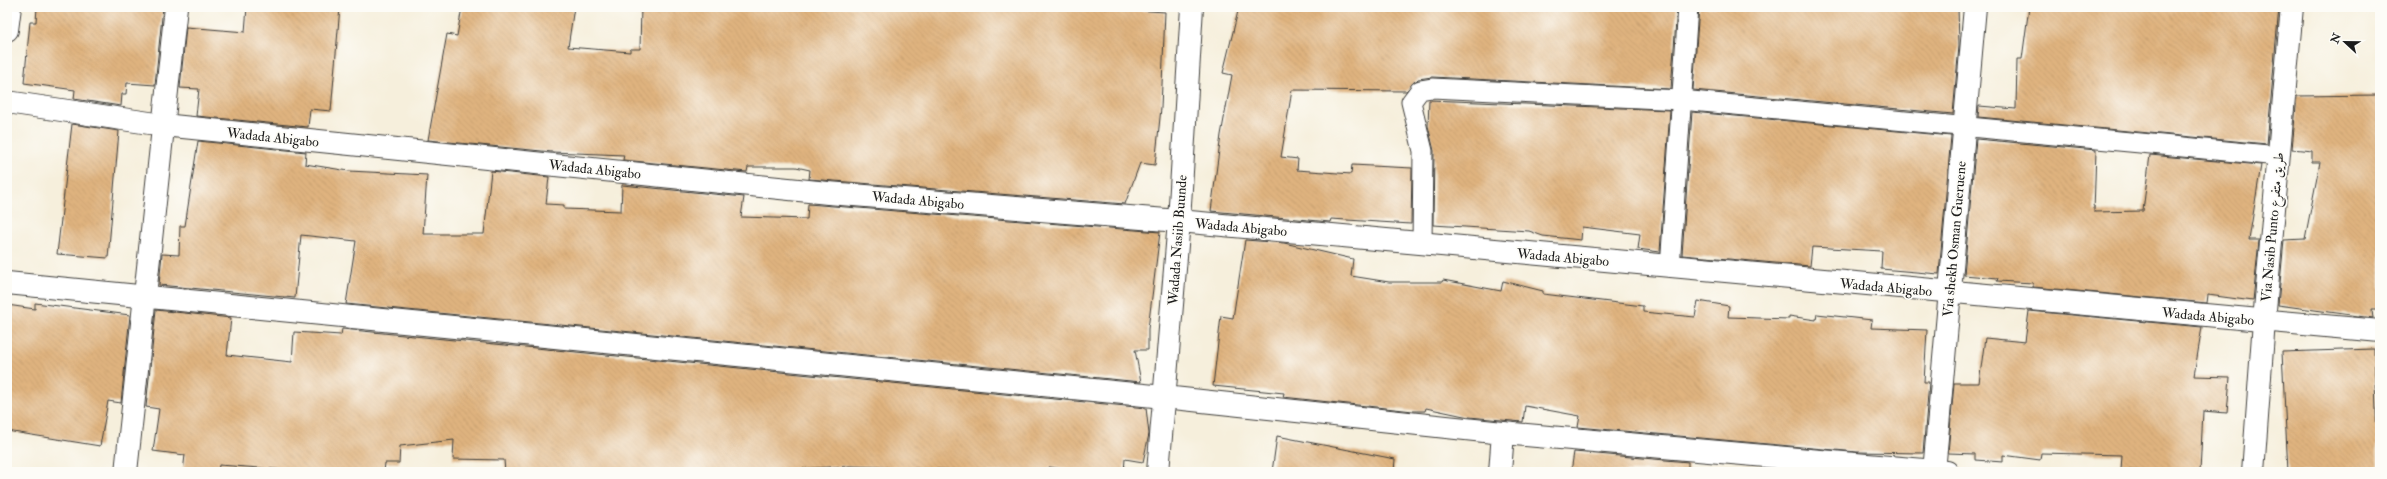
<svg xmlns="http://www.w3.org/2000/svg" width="2387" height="479" font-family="'IM FELL Double Pica',Amiri,serif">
  <defs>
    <pattern id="building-back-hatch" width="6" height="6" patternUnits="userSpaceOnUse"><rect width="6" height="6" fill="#e0b47f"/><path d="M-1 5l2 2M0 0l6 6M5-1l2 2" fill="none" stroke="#c09a6d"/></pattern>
  </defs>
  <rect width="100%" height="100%" fill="#fdfcf7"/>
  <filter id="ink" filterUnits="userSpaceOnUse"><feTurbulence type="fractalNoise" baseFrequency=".025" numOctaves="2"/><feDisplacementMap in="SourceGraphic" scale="8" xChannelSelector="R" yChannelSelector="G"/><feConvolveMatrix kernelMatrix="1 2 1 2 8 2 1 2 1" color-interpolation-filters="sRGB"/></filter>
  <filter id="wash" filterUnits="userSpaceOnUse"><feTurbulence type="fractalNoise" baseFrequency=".012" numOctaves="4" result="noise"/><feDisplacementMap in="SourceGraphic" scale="16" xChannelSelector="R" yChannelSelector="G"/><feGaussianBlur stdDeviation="0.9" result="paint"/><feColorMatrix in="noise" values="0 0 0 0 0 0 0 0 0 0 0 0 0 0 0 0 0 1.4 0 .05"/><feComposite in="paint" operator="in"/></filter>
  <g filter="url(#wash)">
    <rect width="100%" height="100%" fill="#f6efdc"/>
    <g id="blocks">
      <!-- building -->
      <g fill="url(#building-back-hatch)">
        <polygon points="37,7 163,7 155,85 127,83 126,94 122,94 121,106 74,99 75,90 24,83 30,22 36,22"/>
        <polygon points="247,7 340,7 331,111 310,109 308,127 196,116 199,89 180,88 186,27 245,32"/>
        <polygon points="462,7 574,7 568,47 630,52 630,49 640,49 641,7 1089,7 1165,12 1161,108 1155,165 1140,163 1125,204 809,179 810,170 796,167 748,167 747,172 623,160 624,155 552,152 428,140 447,34 457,36"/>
        <polygon points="1239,7 1677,7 1671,89 1432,77 1418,79 1406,91 1292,90 1281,157 1298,159 1297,170 1351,174 1352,165 1412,168 1411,224 1331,219 1330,222 1211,211 1221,135 1232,75 1223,73"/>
        <polygon points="1699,7 1958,7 1959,46 1953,114 1693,90"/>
        <polygon points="2029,7 2279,7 2267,144 1978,117 1979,106 2016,109 2017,59 2022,59"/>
        <polygon points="2380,95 2380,309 2372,309 2373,318 2278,305 2284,240 2305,239 2320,162 2312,162 2312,151 2292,149 2297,96"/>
        <polygon points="1429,100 1670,110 1660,252 1638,249 1640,234 1582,227 1581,240 1543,236 1529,231 1433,225 1434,151 1428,126"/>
        <polygon points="1692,112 1951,136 1939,274 1881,269 1882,251 1812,247 1810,266 1682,255"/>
        <polygon points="72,124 119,131 108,258 57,254"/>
        <polygon points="1976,139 2096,150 2094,212 2143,211 2150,155 2261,165 2249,240 2259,240 2253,301 2208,295 2207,303 2033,287 2033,283 1997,281 1998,278 1964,275"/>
        <polygon points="198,141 306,152 305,164 349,171 427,175 423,234 484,234 491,171 549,177 546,204 564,205 564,209 621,211 622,185 744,197 741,217 807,219 808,204 1160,232 1148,329 1148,350 1135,350 1141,382 346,304 356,241 301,235 295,298 159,285 162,254 179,255 180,226 185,226"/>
        <polygon points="1245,240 1284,243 1353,259 1351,276 1389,282 1442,282 1443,280 1501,291 1503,281 1543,291 1543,294 1643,306 1643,312 1695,317 1698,301 1729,306 1728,317 1789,319 1789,316 1816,320 1817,314 1872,320 1871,328 1927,330 1924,382 1929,382 1923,453 1857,452 1578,427 1580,416 1525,406 1523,422 1469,417 1426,408 1425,411 1413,411 1283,397 1284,393 1213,386 1221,316 1233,318"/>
        <polygon points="35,303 130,315 121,403 108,401 100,446 7,431 7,305 35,309"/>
        <polygon points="156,310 231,318 227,355 292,362 294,332 341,335 342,329 1146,408 1149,434 1143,462 1125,459 1124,472 1082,472 1049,467 1049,472 964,472 964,470 849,466 738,472 505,472 504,460 453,459 454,440 400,446 399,463 385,463 384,472 314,472 219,465 218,472 183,472 185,455 153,451 159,409 146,407"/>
        <polygon points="2029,311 2202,327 2194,376 2230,377 2227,413 2203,411 2200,472 2121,470 2122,455 2041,453 2040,460 2003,455 2003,462 1975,460 1975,454 1948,453 1954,383 1979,383 1985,338 2025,342"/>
        <polygon points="2374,349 2378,472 2288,472 2282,352"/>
        <polygon points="1277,436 1395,459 1394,472 1272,472"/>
        <polygon points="1574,452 1688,462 1688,472 1571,472"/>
      </g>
    </g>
  </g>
  <g filter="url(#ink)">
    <use href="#blocks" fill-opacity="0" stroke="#3d3c39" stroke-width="1"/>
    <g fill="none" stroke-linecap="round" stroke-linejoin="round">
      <defs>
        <g id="lane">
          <polyline points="1422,244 1423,151 1411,102 1420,90 1432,88 1681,100 2279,156"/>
          <polyline points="1670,267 1688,7"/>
        </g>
        <g id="street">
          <polyline points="7,30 10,7"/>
          <polyline points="7,102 163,125 828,193 1179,221 2380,331"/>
          <polyline points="7,283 1164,397 1503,433 1500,472"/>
          <polyline points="1503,433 1947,472"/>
          <polyline points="126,472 176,7"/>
          <polyline points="1934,472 1975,7"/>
          <polyline points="2253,472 2264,321 2292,7"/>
        </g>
        <polyline id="secondary" points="1158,472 1179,221 1192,7"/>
      </defs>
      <!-- lane casing -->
      <use href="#lane" stroke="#3d3c39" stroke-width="21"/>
      <!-- street casing -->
      <use href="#street" stroke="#3d3c39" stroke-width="24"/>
      <!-- secondary casing -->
      <use href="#secondary" stroke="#3d3c39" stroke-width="24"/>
      <!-- lane -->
      <use href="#lane" stroke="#fff" stroke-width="19"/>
      <!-- street -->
      <use href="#street" stroke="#fff" stroke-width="22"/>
      <!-- secondary -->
      <use href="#secondary" stroke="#fff" stroke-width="22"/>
    </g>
  </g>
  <g text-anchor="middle" stroke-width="3.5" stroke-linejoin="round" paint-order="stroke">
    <!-- street labels -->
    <g font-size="14" fill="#1c1c1c" stroke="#fdfcf7">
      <text transform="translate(273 137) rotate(6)" y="5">Wadada Abigabo</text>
      <text transform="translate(595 169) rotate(6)" y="5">Wadada Abigabo</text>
      <text transform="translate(918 200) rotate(5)" y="5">Wadada Abigabo</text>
      <text transform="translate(1241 227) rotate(5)" y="5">Wadada Abigabo</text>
      <text transform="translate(2272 227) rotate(-85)" y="5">Via Nasib Punto طريق متفرع</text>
      <text transform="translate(1954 239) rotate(-85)" y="5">Via shekh Osman Gueruene</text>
      <text transform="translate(1177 240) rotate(-86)" y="5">Wadada Nasiib Buunde</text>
      <text transform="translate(1563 257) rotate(5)" y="5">Wadada Abigabo</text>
      <text transform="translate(1886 287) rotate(5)" y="5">Wadada Abigabo</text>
      <text transform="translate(2208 316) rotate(5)" y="5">Wadada Abigabo</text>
    </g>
  </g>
  <!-- margin -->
  <rect width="2387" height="479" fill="none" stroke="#fdfcf7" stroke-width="24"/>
  <!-- north arrow -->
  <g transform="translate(2345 42) rotate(292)" stroke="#fdfcf7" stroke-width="3" paint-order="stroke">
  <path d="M0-3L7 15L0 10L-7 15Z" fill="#1c1c1c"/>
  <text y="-6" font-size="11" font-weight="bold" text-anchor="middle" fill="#1c1c1c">N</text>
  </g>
</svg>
